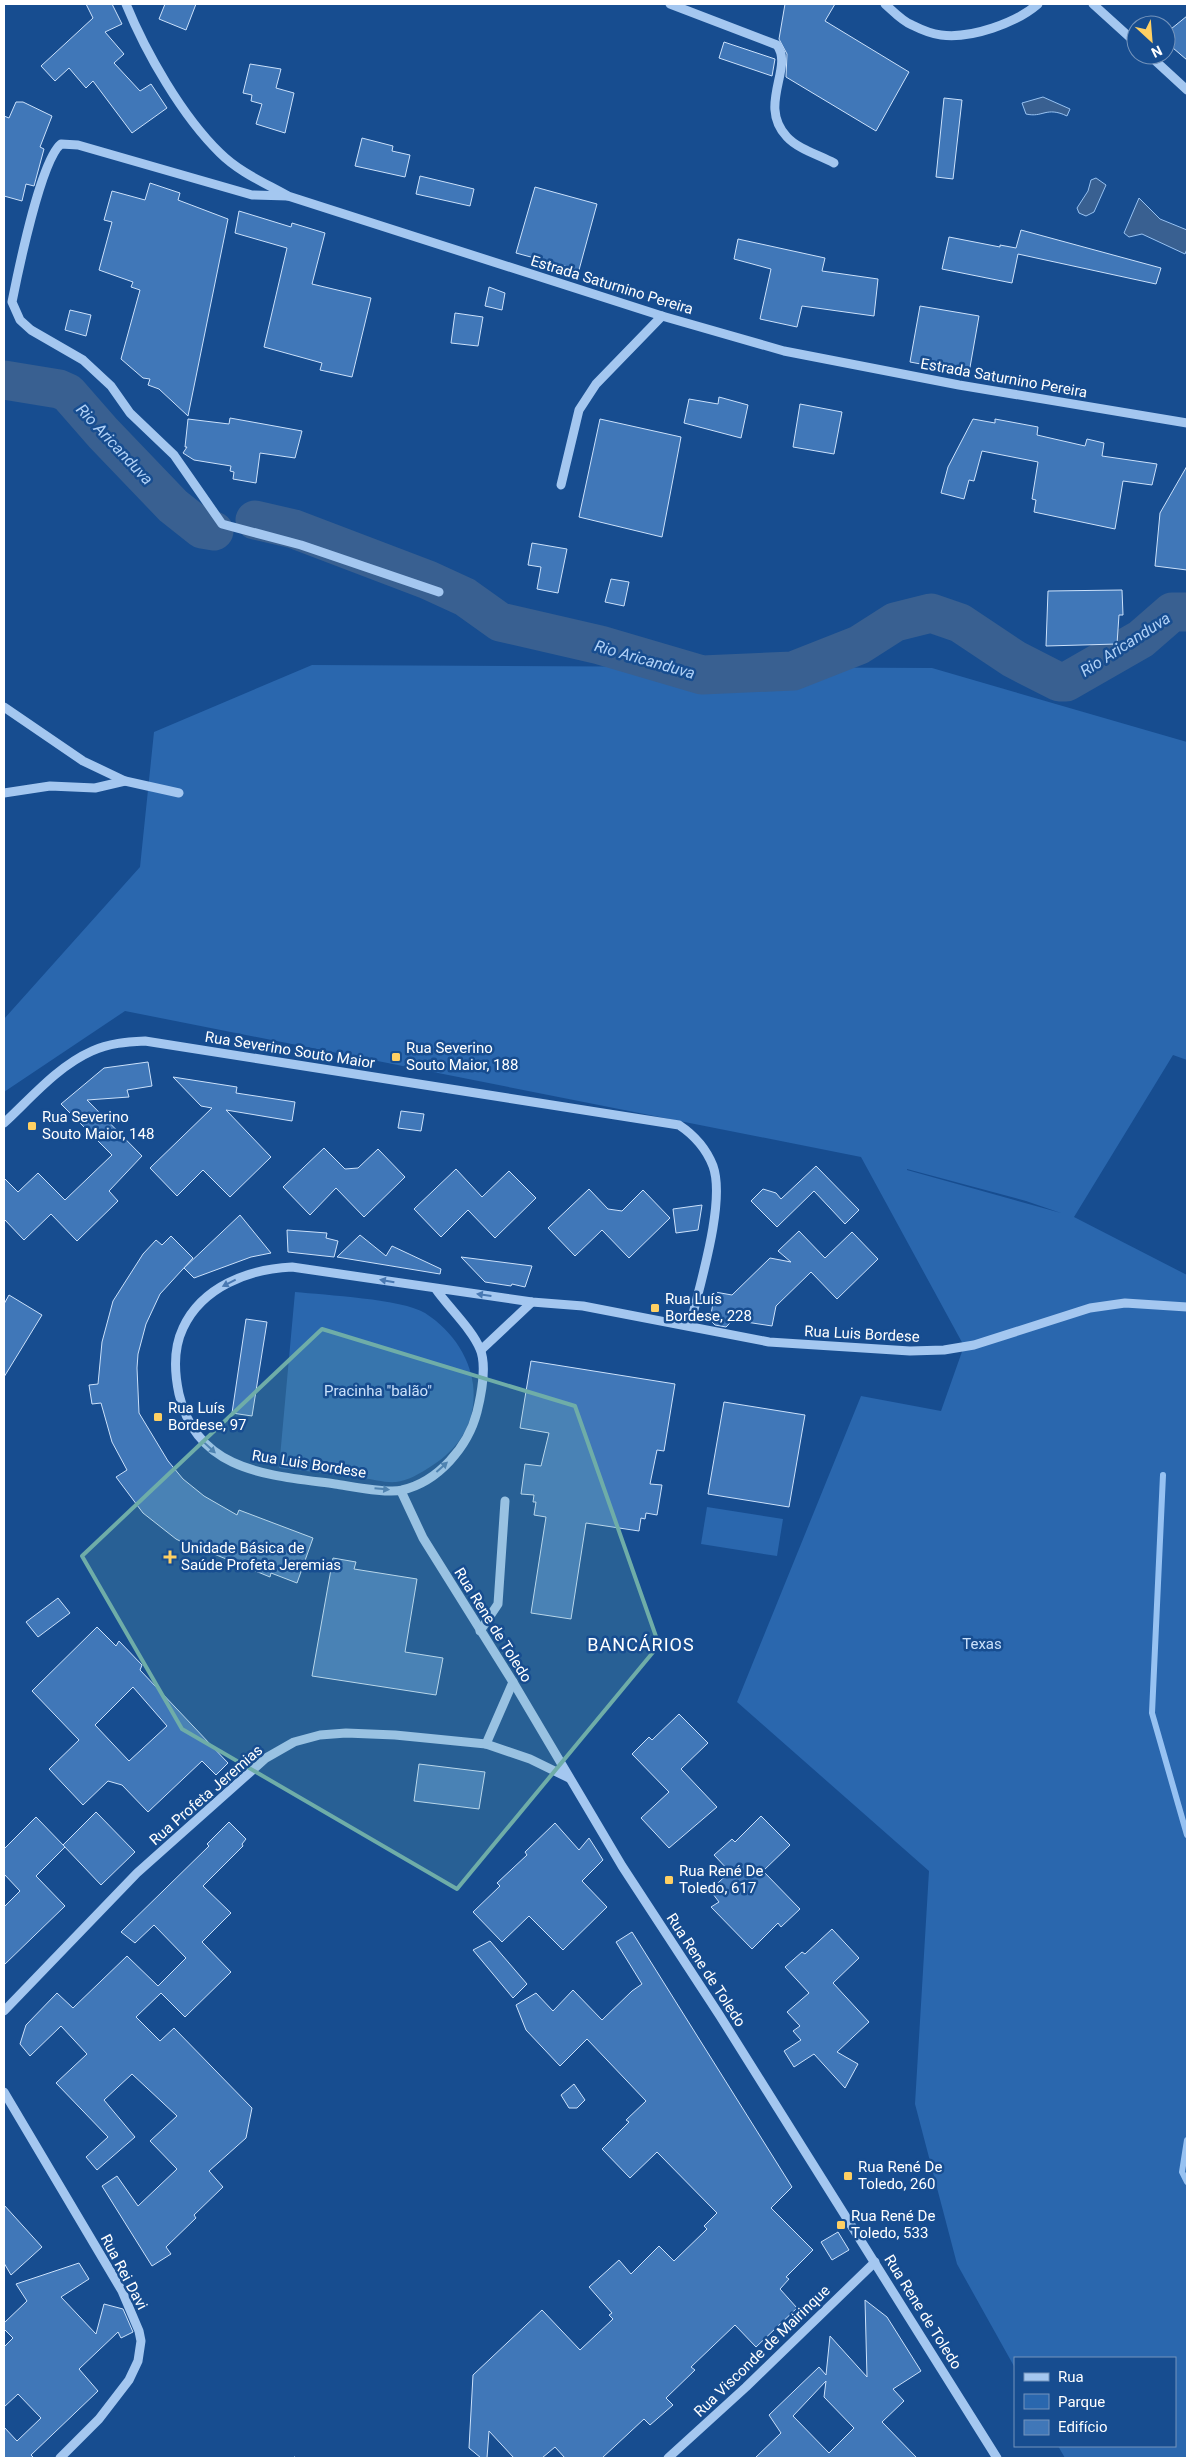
<svg xmlns="http://www.w3.org/2000/svg" width="1191" height="2462" font-family="Roboto,sans-serif">
  <rect width="100%" height="100%" fill="#174d90"/>
  <!-- green -->
  <g fill="#2a67ae" fill-rule="evenodd">
    <path d="M 312,665 L 932,668 L 1187,742 L 1187,1060 L 1173,1055 L 1074,1217 L 1187,1275 L 1187,2458 L 1065,2458 L 1058,2446 L 1175,2446 L 1175,2358 L 1015,2358 L 1015,2368 L 957,2264 L 915,2104 L 929,1871 L 737,1702 L 861,1396 L 941,1411 L 964,1346 L 861,1157 L 125,1011 L 4,1092 L 4,1019 L 140,867 L 154,732 ZM 907,1169 L 1026,1201 L 1061,1213 L 907,1170 Z"/>
    <path d="M 295,1292 C 325,1295 402,1299 425,1313 C 484,1351 494,1429 430,1467 C 421,1473 407,1481 396,1482 C 385,1483 373,1479 362,1478 C 334,1474 307,1471 279,1468 Z"/>
    <polygon points="707,1507 783,1519 777,1556 701,1544"/>
  </g>
  <!-- water -->
  <g fill="#396091" stroke="#97c2f2">
    <path d="M 1043,97 L 1070,109 L 1067,116 C 1046,106 1043,118 1026,114 L 1022,103 Z"/>
    <polygon points="1096,178 1106,185 1094,212 1086,216 1079,213 1077,208 1088,191 1091,180"/>
    <polygon points="1139,198 1160,219 1187,230 1187,249 1185,254 1142,234 1129,237 1124,233"/>
  </g>
  <g fill="none" stroke-linecap="round" stroke-linejoin="round">
    <!-- stream -->
    <g stroke="#97c2f2" stroke-width="6">
      <polyline points="1163,1475 1152,1713 1187,1835"/>
      <polyline points="1187,2140 1182,2172 1187,2182"/>
    </g>
    <!-- river -->
    <g stroke="#396091" stroke-width="39">
      <polyline points="4,380 59,389 68,393 103,433 173,506 202,529 214,531"/>
      <polyline points="255,520 294,529 428,580 465,597 500,622 600,645 702,675 793,671 859,645 895,622 931,613 960,623 1014,659 1059,682 1066,682 1141,639 1172,612 1187,612"/>
    </g>
  </g>
  <!-- building -->
  <g fill="#4077b8" stroke="#cbe1fb" fill-rule="evenodd">
    <polygon points="86,4 112,4 122,24 105,32 124,54 114,63 140,91 151,84 167,108 132,133 93,81 86,88 69,68 55,81 41,66 93,18"/>
    <polygon points="165,4 196,4 186,30 159,19"/>
    <polygon points="785,4 835,4 825,21 909,72 876,131 786,77 787,54 779,39"/>
    <polygon points="1187,16 1187,60 1166,42 1166,33"/>
    <polygon points="724,42 775,59 772,76 719,58"/>
    <polygon points="250,64 281,69 276,88 294,93 285,133 256,124 262,104 251,101 252,95 243,93"/>
    <polygon points="944,98 962,100 953,179 936,177"/>
    <polygon points="16,102 23,102 52,116 40,147 44,149 34,186 26,184 22,201 4,196 4,116 9,118"/>
    <polygon points="362,138 393,146 392,151 410,155 405,177 355,166"/>
    <polygon points="420,176 474,189 470,206 416,194"/>
    <polygon points="150,183 180,193 178,200 228,219 188,416 159,389 148,385 150,379 143,378 121,359 140,290 131,287 133,282 99,270 112,222 104,220 112,191 145,200"/>
    <polygon points="535,187 597,204 579,270 516,253"/>
    <polygon points="239,211 291,227 292,223 325,233 312,284 371,298 352,377 320,370 322,363 264,347 287,248 235,233"/>
    <polygon points="1021,230 1161,268 1156,284 1018,254 1012,283 942,269 949,237 1000,247 1000,245 1016,248"/>
    <polygon points="738,239 825,258 822,271 878,279 874,316 802,306 797,327 760,319 771,269 734,259"/>
    <polygon points="489,287 505,293 502,310 485,306"/>
    <polygon points="920,306 979,316 969,373 910,362"/>
    <polygon points="70,310 91,315 86,336 65,330"/>
    <polygon points="455,313 483,317 478,346 451,343"/>
    <polygon points="719,397 748,405 741,438 684,423 689,399 718,404"/>
    <polygon points="800,404 842,412 834,454 793,447"/>
    <polygon points="230,418 302,431 295,458 260,453 256,483 233,479 234,472 230,471 231,466 194,460 183,453 187,447 185,447 188,419 229,424"/>
    <polygon points="600,419 681,437 662,537 579,517"/>
    <polygon points="973,419 995,423 995,419 1038,427 1037,435 1085,446 1087,439 1104,443 1102,456 1157,464 1152,485 1123,481 1115,529 1034,512 1036,500 1032,499 1038,462 982,451 974,481 969,480 964,499 941,493 948,467"/>
    <polygon points="1187,466 1187,570 1155,566 1160,513"/>
    <polygon points="532,543 567,549 558,593 537,589 541,567 528,565"/>
    <polygon points="611,579 629,582 624,606 605,602"/>
    <polygon points="1122,590 1123,615 1119,615 1117,644 1046,646 1048,591"/>
    <polygon points="148,1062 152,1086 127,1090 129,1097 87,1100 142,1156 109,1191 118,1201 77,1241 51,1214 24,1240 4,1219 4,1178 18,1192 38,1173 65,1200 112,1155 61,1104 104,1068"/>
    <polygon points="173,1077 237,1087 236,1093 295,1102 292,1121 226,1110 271,1157 230,1197 203,1170 177,1196 150,1168 212,1108 201,1106"/>
    <polygon points="401,1111 424,1114 421,1131 398,1128"/>
    <polygon points="324,1148 345,1169 358,1168 378,1149 405,1177 364,1217 336,1188 310,1215 283,1187"/>
    <polygon points="816,1166 859,1210 845,1224 814,1191 777,1227 751,1201 763,1189 776,1193 781,1199"/>
    <polygon points="456,1169 482,1197 509,1171 536,1198 495,1238 468,1210 441,1237 414,1209"/>
    <polygon points="589,1189 608,1209 622,1211 643,1190 670,1218 629,1258 602,1230 575,1256 548,1228"/>
    <polygon points="702,1205 698,1230 676,1233 673,1209"/>
    <polygon points="240,1215 271,1253 251,1257 194,1278 184,1268"/>
    <polygon points="287,1230 327,1233 326,1238 338,1241 334,1257 288,1252"/>
    <polygon points="799,1231 825,1258 852,1232 878,1259 837,1299 811,1272 776,1306 772,1326 733,1320 726,1327 715,1325 710,1320 715,1292 732,1295 770,1258 791,1262 778,1251"/>
    <polygon points="360,1235 386,1256 392,1246 441,1269 440,1274 337,1257"/>
    <polygon points="171,1236 193,1258 160,1294 146,1324 138,1354 137,1368 139,1413 168,1461 183,1479 204,1496 237,1515 239,1510 313,1538 297,1583 271,1573 270,1577 197,1547 196,1549 176,1539 143,1513 116,1477 127,1470 112,1442 101,1403 92,1404 89,1385 98,1384 102,1342 113,1301 143,1254 156,1240 162,1245"/>
    <polygon points="461,1257 532,1266 525,1287 512,1284 511,1286 485,1282"/>
    <polygon points="9,1295 42,1315 4,1377 4,1304"/>
    <polygon points="246,1319 267,1322 252,1416 232,1413"/>
    <polygon points="531,1361 675,1384 664,1451 657,1450 650,1484 662,1485 657,1515 646,1513 645,1519 641,1518 639,1531 586,1523 571,1619 531,1613 546,1517 534,1515 536,1502 533,1502 534,1495 521,1494 525,1464 541,1466 549,1433 520,1428"/>
    <polygon points="724,1402 805,1415 789,1507 708,1494"/>
    <polygon points="333,1558 356,1562 354,1569 417,1579 405,1652 443,1658 436,1695 312,1676"/>
    <polygon points="58,1598 70,1613 38,1637 26,1622"/>
    <path d="M 97,1627 L 116,1646 L 119,1641 L 142,1665 L 140,1670 L 228,1763 L 216,1775 L 202,1761 L 148,1812 L 122,1785 L 108,1781 L 83,1805 L 49,1769 L 79,1740 L 32,1691 ZM 133,1687 L 167,1726 L 129,1761 L 95,1725 Z"/>
    <polygon points="679,1714 708,1743 681,1769 717,1807 669,1848 641,1818 669,1792 632,1754 649,1737 652,1740"/>
    <polygon points="419,1764 485,1772 479,1809 414,1801"/>
    <polygon points="96,1812 135,1852 101,1885 63,1845"/>
    <polygon points="761,1816 790,1845 763,1871 800,1909 781,1927 778,1923 752,1949 711,1907 719,1902 710,1890 730,1872 714,1855 732,1839 735,1842"/>
    <polygon points="36,1817 65,1847 36,1876 65,1906 4,1965 4,1907 20,1891 4,1874 4,1849"/>
    <polygon points="229,1822 246,1839 242,1844 243,1846 203,1886 231,1913 202,1942 231,1972 185,2017 161,1993 136,2017 160,2041 174,2028 252,2108 246,2138 209,2171 223,2187 194,2215 196,2218 166,2247 171,2254 152,2266 102,2186 117,2176 138,2206 177,2169 150,2141 177,2116 132,2074 104,2100 135,2137 97,2170 86,2157 108,2137 56,2083 87,2054 61,2026 30,2056 20,2044 26,2025 57,1993 73,2008 127,1956 158,1986 186,1958 154,1925 135,1943 121,1932 209,1846 207,1844"/>
    <polygon points="555,1823 579,1850 589,1838 598,1852 603,1860 582,1881 607,1907 563,1950 529,1916 502,1942 473,1912 500,1886 497,1883 527,1855 525,1852"/>
    <polygon points="832,1929 859,1958 833,1983 869,2022 837,2052 858,2064 845,2088 814,2054 794,2067 784,2051 801,2040 793,2031 800,2026 787,2012 809,1993 785,1967 802,1952 805,1954"/>
    <polygon points="632,1932 792,2187 771,2208 813,2250 786,2277 789,2279 780,2289 797,2308 756,2347 735,2325 691,2367 695,2370 666,2398 673,2405 650,2425 644,2419 602,2458 565,2458 555,2447 542,2458 514,2458 489,2431 487,2458 481,2458 469,2448 473,2375 542,2310 580,2350 613,2319 609,2315 612,2313 589,2287 619,2260 631,2274 659,2246 674,2261 707,2229 704,2226 717,2213 657,2152 630,2178 602,2149 629,2122 626,2120 646,2101 587,2039 560,2066 526,2030 516,2005 536,1993 553,2011 573,1990 602,2020 632,1991 642,1984 616,1942"/>
    <polygon points="490,1941 527,1984 513,1998 473,1950"/>
    <polygon points="574,2084 585,2100 577,2108 569,2108 561,2095"/>
    <polygon points="4,2205 42,2247 11,2275 4,2263"/>
    <polygon points="838,2232 849,2250 832,2260 821,2242"/>
    <polygon points="79,2263 89,2279 61,2297 96,2334 104,2304 123,2309 133,2332 121,2338 118,2332 79,2369 98,2391 31,2455 34,2458 4,2458 4,2427 17,2441 41,2418 18,2394 4,2407 4,2347 13,2338 4,2329 4,2323 27,2301 16,2284"/>
    <path d="M 865,2300 L 887,2317 L 921,2371 L 893,2389 L 904,2401 L 882,2422 L 917,2458 L 755,2458 L 781,2433 L 769,2415 L 819,2367 L 826,2375 L 830,2336 L 867,2377 ZM 826,2381 L 824,2397 L 854,2428 L 829,2453 L 793,2416 Z"/>
  </g>
  <g fill="none" stroke-linecap="round" stroke-linejoin="round">
    <!-- path -->
    <polyline stroke="#a4c7f0" stroke-width="3" stroke-dasharray="2.5 4" stroke-linecap="butt" points="294,2458 295,2458"/>
    <!-- minor -->
    <g stroke="#a4c7f0" stroke-width="9">
      <path d="M 126,4 C 146,53 182,116 220,153 C 239,172 265,183 288,196 L 662,316 L 784,351 L 959,385 L 1187,423"/>
      <path d="M 670,4 L 777,45 C 794,68 757,105 787,137 C 798,149 819,155 834,163"/>
      <path d="M 885,4 C 893,11 902,21 912,25 C 920,29 932,34 941,35 C 971,39 1016,23 1038,4"/>
      <polyline points="1093,4 1136,43"/>
      <polyline points="1149,55 1187,90"/>
      <path d="M 288,196 L 252,195 L 78,145 L 61,144 C 41,160 18,272 12,302 L 20,320 L 31,330 L 83,360 L 111,386 L 130,413 L 174,455 L 222,524 L 301,545 L 439,592"/>
      <polyline points="561,485 579,410 596,384 662,316"/>
      <polyline points="4,707 83,761 125,781 179,793"/>
      <polyline points="4,793 50,786 95,788 125,781"/>
      <path d="M 4,1123 C 31,1098 58,1066 92,1051 C 109,1043 127,1042 145,1041 L 679,1125 C 694,1135 706,1148 713,1166 C 726,1202 699,1287 690,1326"/>
      <path d="M 435,1288 C 448,1307 472,1329 480,1349 C 487,1365 481,1396 477,1412 C 468,1447 438,1482 402,1490 C 388,1494 350,1486 335,1484 C 268,1475 197,1472 179,1394 C 174,1371 173,1349 183,1328 C 202,1287 248,1269 292,1267 L 532,1302 L 583,1306 L 769,1342 L 910,1351 L 944,1350 L 974,1345 L 1090,1308 L 1125,1303 L 1187,1307"/>
      <polyline points="481,1350 532,1302"/>
      <polyline points="401,1491 423,1538 513,1682 622,1866 720,2016 997,2458"/>
      <polyline points="480,1631 498,1604 505,1501"/>
      <polyline points="486,1744 513,1682"/>
      <polyline points="4,2011 137,1873 266,1758 294,1742 320,1735 346,1733 395,1735 486,1744 530,1759 569,1778"/>
      <polyline points="4,2092 122,2291 139,2331 141,2341 138,2361 129,2380 99,2419 60,2458"/>
      <polyline points="668,2458 746,2387 875,2262"/>
    </g>
  </g>
  <!-- one-way arrows -->
  <defs><path id="oneway-solid" d="M-6-.8H1V-3.2L6.5 0L1 3.2V.8H-6Z" transform="scale(1.25)"/></defs>
  <g fill="#4878b2">
    <use href="#oneway-solid" transform="translate(387 1281) rotate(-170)"/>
    <use href="#oneway-solid" transform="translate(229 1283) rotate(153)"/>
    <use href="#oneway-solid" transform="translate(484 1295) rotate(-172)"/>
    <use href="#oneway-solid" transform="translate(210 1448) rotate(43)"/>
    <use href="#oneway-solid" transform="translate(442 1467) rotate(-42)"/>
    <use href="#oneway-solid" transform="translate(382 1489) rotate(5)"/>
  </g>
  <!-- marked area -->
  <path fill="#6fada8" fill-opacity="0.2" stroke="#6fada8" stroke-width="4" stroke-linejoin="round" d="M 322,1329 L 575,1406 L 659,1645 L 457,1889 L 182,1729 L 82,1556 Z"/>
  <!-- markers -->
  <g fill="#ffd063" stroke="#174d90" stroke-width="2">
    <rect x="391" y="1052" width="10" height="10" rx="2.5"/>
    <rect x="27" y="1121" width="10" height="10" rx="2.5"/>
    <rect x="650" y="1303" width="10" height="10" rx="2.5"/>
    <rect x="153" y="1412" width="10" height="10" rx="2.5"/>
    <path d="M167.5 1549.5h5v5h5v5h-5v5h-5v-5h-5v-5h5z"/>
    <rect x="664" y="1875" width="10" height="10" rx="2.5"/>
    <rect x="843" y="2171" width="10" height="10" rx="2.5"/>
    <rect x="836" y="2220" width="10" height="10" rx="2.5"/>
  </g>
  <g text-anchor="middle" stroke-width="5" stroke-linejoin="round" paint-order="stroke">
    <!-- street labels -->
    <g font-size="15" fill="#fff" stroke="#174d90">
      <text transform="translate(612 285) rotate(17)" y="5">Estrada Saturnino Pereira</text>
      <text transform="translate(1004 378) rotate(10)" y="5">Estrada Saturnino Pereira</text>
      <text transform="translate(290 1050) rotate(9)" y="5">Rua Severino Souto Maior</text>
      <text transform="translate(862 1334) rotate(3)" y="5">Rua Luis Bordese</text>
      <text transform="translate(309 1464) rotate(9)" y="5">Rua Luis Bordese</text>
      <text transform="translate(493 1625) rotate(58)" y="5">Rua Rene de Toledo</text>
      <text transform="translate(206 1795) rotate(-41)" y="5">Rua Profeta Jeremias</text>
      <text transform="translate(706 1970) rotate(57)" y="5">Rua Rene de Toledo</text>
      <text transform="translate(124 2272) rotate(62)" y="5">Rua Rei Davi</text>
      <text transform="translate(923 2312) rotate(58)" y="5">Rua Rene de Toledo</text>
      <text transform="translate(762 2351) rotate(-44)" y="5">Rua Visconde de Mairinque</text>
    </g>
    <!-- poi labels -->
    <g font-size="15" fill="#fff" stroke="#174d90" text-anchor="start">
      <text x="406" y="1053">Rua Severino<tspan x="406" dy="17">Souto Maior, 188</tspan></text>
      <text x="42" y="1122">Rua Severino<tspan x="42" dy="17">Souto Maior, 148</tspan></text>
      <text x="665" y="1304">Rua Luís<tspan x="665" dy="17">Bordese, 228</tspan></text>
      <text x="168" y="1413">Rua Luís<tspan x="168" dy="17">Bordese, 97</tspan></text>
      <text x="181" y="1553">Unidade Básica de<tspan x="181" dy="17">Saúde Profeta Jeremias</tspan></text>
      <text x="679" y="1876">Rua René De<tspan x="679" dy="17">Toledo, 617</tspan></text>
      <text x="858" y="2172">Rua René De<tspan x="858" dy="17">Toledo, 260</tspan></text>
      <text x="851" y="2221">Rua René De<tspan x="851" dy="17">Toledo, 533</tspan></text>
    </g>
    <!-- park labels -->
    <g font-size="15" fill="#cbe1fb" stroke="#174d90">
      <text x="378" y="1396">Pracinha "balão"</text>
      <text x="982" y="1649">Texas</text>
    </g>
    <!-- water labels -->
    <g font-size="16" font-style="italic" fill="#b0d1f7" stroke="#174d90">
      <text transform="translate(115 444) rotate(47)" y="6">Rio Aricanduva</text>
      <text transform="translate(1125 644) rotate(-33)" y="6">Rio Aricanduva</text>
      <text transform="translate(645 659) rotate(16)" y="6">Rio Aricanduva</text>
    </g>
    <!-- quarter labels -->
    <g font-size="18" letter-spacing="1" fill="#fff" stroke="#174d90">
      <text x="641" y="1651">BANCÁRIOS</text>
    </g>
  </g>
  <!-- border -->
  <rect width="1191" height="2462" fill="none" stroke="#ffffff" stroke-width="10"/>
  <!-- legend -->
  <rect x="1014" y="2357" width="162" height="90" fill="#174d90" stroke="#7494bc"/>
  <rect x="1024" y="2373" width="25" height="8" fill="#a4c7f0" stroke="#7494bc"/>
  <text x="1058" y="2382" font-size="15" fill="#ffffff">Rua</text>
  <rect x="1024" y="2394" width="25" height="15" fill="#2a67ae" stroke="#7494bc"/>
  <text x="1058" y="2407" font-size="15" fill="#ffffff">Parque</text>
  <rect x="1024" y="2420" width="25" height="15" fill="#4077b8" stroke="#7494bc"/>
  <text x="1058" y="2432" font-size="15" fill="#ffffff">Edifício</text>
  <!-- north arrow -->
  <g transform="translate(1151 40) rotate(154)"><circle r="24" fill="#174d90" stroke="#7494bc"/>
  <path d="M0-4L9 19L0 12L-9 19Z" fill="#ffd063"/>
  <text y="-8" font-size="14" font-weight="bold" text-anchor="middle" fill="#ffffff">N</text>
  </g>
</svg>
